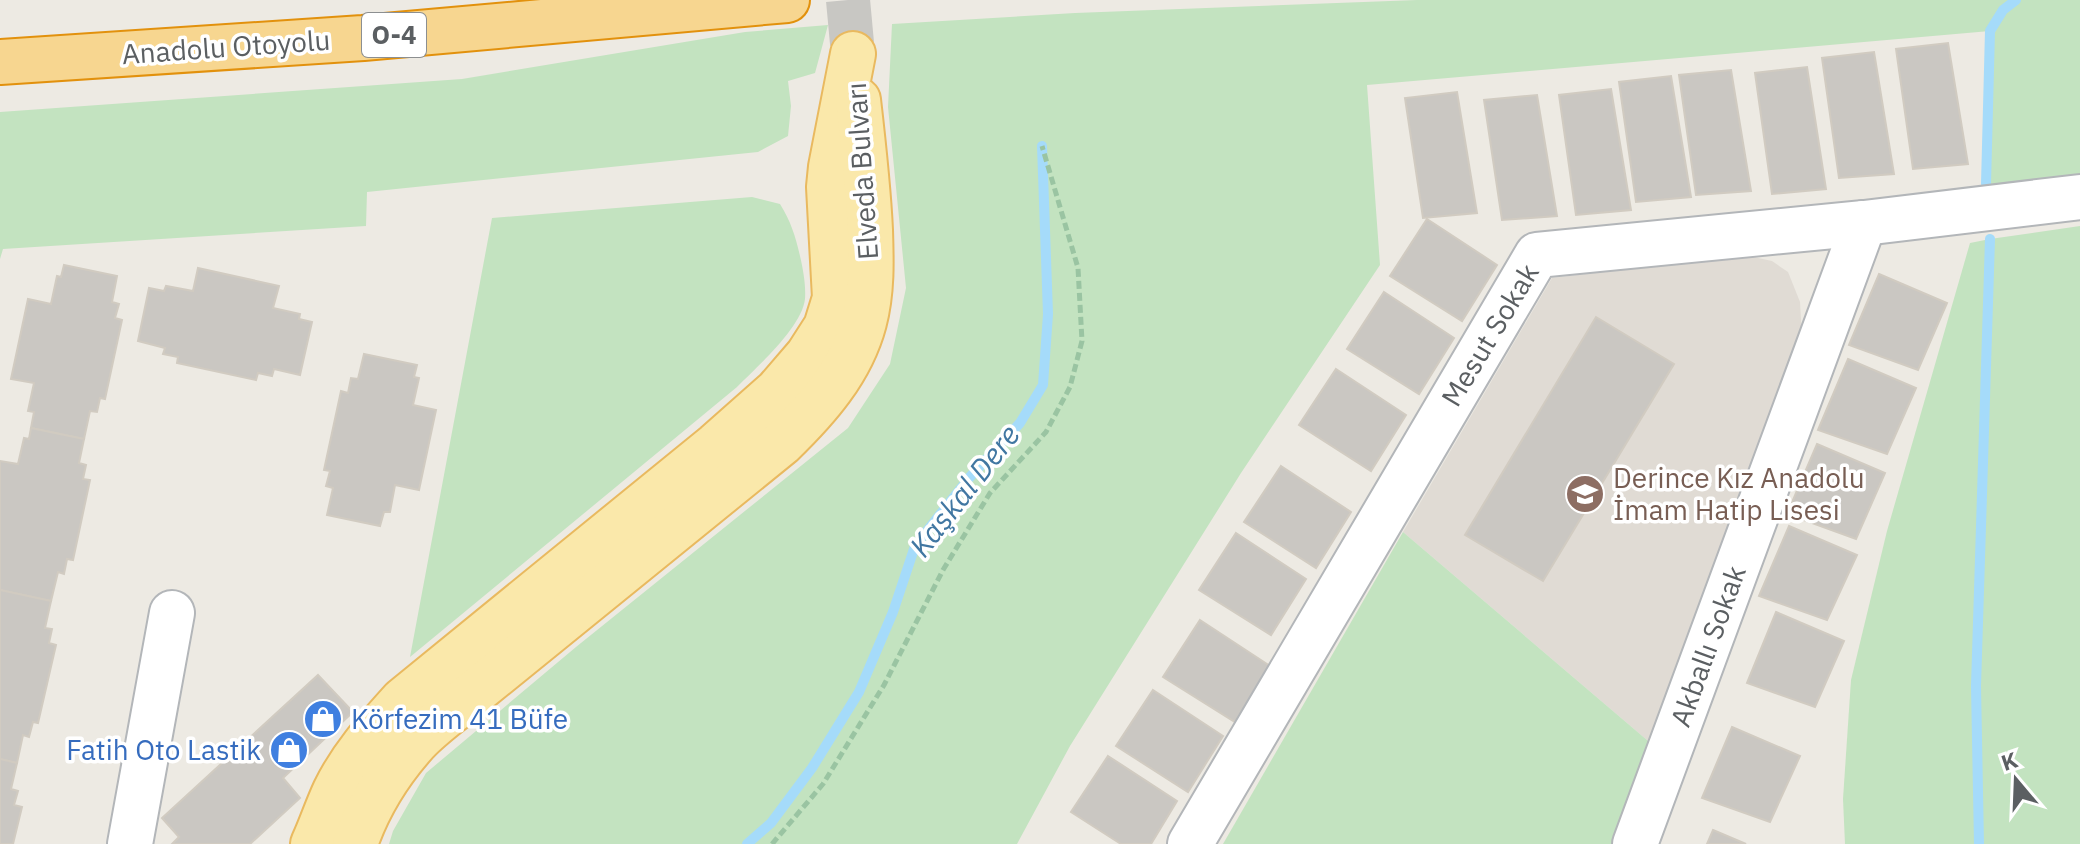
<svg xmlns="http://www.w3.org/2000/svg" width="2080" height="844" font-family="'IBM Plex Sans',sans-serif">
  <rect width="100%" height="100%" fill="#edeae3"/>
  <!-- education -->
  <polygon fill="#e0dbd4" points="1744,255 1772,261 1788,272 1800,302 1802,338 1654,746 1403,532 1552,278"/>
  <!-- green -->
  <g fill="#c3e3c0">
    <polygon points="1417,0 2080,0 2080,197 1988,208 1986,184 1990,31 1367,85 1380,265 1241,473 1070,746 1017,844 389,844 393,831 426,773 576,647 848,428 890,364 906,288 888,107 892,24 1075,13"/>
    <polygon points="828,25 815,73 788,81 791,106 788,136 758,152 367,192 366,226 3,249 0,259 0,112 462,79 745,32"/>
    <path d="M 752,197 L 780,204 C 791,222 795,235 800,256 C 803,269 806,285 805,299 C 802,327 757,367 737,387 L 410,657 L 492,218 Z"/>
    <polygon points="2080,226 2080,844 1845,844 1843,799 1851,680 1887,531 1970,243 1990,239"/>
    <polygon points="1403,532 1654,746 1616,844 1223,844"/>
  </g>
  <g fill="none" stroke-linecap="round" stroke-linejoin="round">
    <!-- stream -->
    <g stroke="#a5dbfa" stroke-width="10">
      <polyline points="1986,184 1990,31 2003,10 2016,0"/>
      <polyline points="747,844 771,823 812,768 859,692 893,612 915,546 969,478 1020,423 1043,385 1048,314 1042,146"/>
      <polyline points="1979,844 1976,686 1990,239"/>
    </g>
  </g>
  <!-- building -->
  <g fill="#cac7c2" stroke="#d1cbc1" stroke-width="2">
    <polygon points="1948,43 1968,164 1913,169 1896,49"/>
    <polygon points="1874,52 1894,174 1839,178 1822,58"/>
    <polygon points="1807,67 1826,189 1772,194 1755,73"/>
    <polygon points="1731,70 1751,191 1696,195 1679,75"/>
    <polygon points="1671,76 1691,197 1636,202 1619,82"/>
    <polygon points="1611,89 1631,210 1576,215 1559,95"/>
    <polygon points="1457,92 1477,213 1423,218 1405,98"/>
    <polygon points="1537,95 1557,216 1502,220 1484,100"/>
    <polygon points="1427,219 1497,265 1462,321 1390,276"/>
    <polygon points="64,265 117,276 112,302 119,304 115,318 122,320 105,399 100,398 97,412 90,411 84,439 31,428 34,412 28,411 34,383 11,379 28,299 51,304 57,276 61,277"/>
    <polygon points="198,268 279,286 273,308 300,314 299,319 312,322 300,375 274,369 272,376 258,373 256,380 177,363 178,357 163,354 165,348 138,341 149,288 164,291 166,286 193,291"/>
    <polygon points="1879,274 1947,303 1918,370 1849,345"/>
    <polygon points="1384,292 1454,338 1419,394 1347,349"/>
    <polygon points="1596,317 1674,364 1543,581 1465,535"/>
    <polygon points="364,354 417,365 414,377 419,378 413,405 436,410 419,490 395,485 390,512 384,512 380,526 327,515 333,488 326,486 330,471 324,470 341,391 348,393 351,378 358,379"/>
    <polygon points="1848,359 1916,388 1887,454 1818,430"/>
    <polygon points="1336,369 1406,415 1371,471 1299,425"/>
    <polygon points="31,428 84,439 79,463 86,465 83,479 90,480 73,560 67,559 64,574 58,572 51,601 0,590 0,461 18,464 24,438 29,439"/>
    <polygon points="1817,444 1885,473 1856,539 1787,514"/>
    <polygon points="1281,466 1351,512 1316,568 1244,522"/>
    <polygon points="1789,526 1857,555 1827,620 1759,596"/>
    <polygon points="1236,533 1306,579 1271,635 1199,590"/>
    <polygon points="0,590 51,601 45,628 52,629 49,643 56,645 38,723 33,722 29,737 23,735 17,763 0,759"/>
    <polygon points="1776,612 1844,641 1815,707 1747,683"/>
    <polygon points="1200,620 1270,666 1235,722 1163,677"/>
    <polygon points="318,675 353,712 283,778 300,798 250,844 172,844 179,837 162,818"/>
    <polygon points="1153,690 1223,736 1188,792 1116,746"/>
    <polygon points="1732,727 1800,756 1770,822 1702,798"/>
    <polygon points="1108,756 1177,801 1151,844 1121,844 1071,812"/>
    <polygon points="0,759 17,763 11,789 18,791 14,805 22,807 13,844 0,844"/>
    <polygon points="1713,830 1746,844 1707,844"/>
  </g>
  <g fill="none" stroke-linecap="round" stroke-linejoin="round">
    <!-- major-tunnel -->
    <polyline stroke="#c8c7c3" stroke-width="44" stroke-dasharray="44 22" stroke-linecap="butt" points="848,0 853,54"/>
    <defs>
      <g id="minor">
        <polyline points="130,844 172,613"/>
        <polyline points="1190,844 1537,255 1864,223 2080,197"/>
        <polyline points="1635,844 1864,223"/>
      </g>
      <g id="major">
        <path d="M 313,844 C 321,827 327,808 335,791 C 352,756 377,729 403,700 L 716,445 L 777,391 L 808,355 L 826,327 L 835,298 L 829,187 L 831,167 L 853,54"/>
        <path d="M 355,844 C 368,806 390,771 416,742 C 430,727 448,714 464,701 L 782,443 C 817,409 851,371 864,322 C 872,292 871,260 870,230 C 868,186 863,143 858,100"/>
      </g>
      <polyline id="highway" points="0,62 363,38 787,0"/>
    </defs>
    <!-- minor casing -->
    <use href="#minor" stroke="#b3b6b9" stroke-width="48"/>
    <!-- major casing -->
    <use href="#major" stroke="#e9b95f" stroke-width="48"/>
    <!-- highway casing -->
    <use href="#highway" stroke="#e2910d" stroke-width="48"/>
    <!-- path -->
    <polyline stroke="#9ac4a2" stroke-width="5" stroke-dasharray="8 4" stroke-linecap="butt" points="772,844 823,784 884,685 943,570 990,493 1046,432 1070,387 1082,341 1078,268 1042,146"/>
    <!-- minor -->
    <use href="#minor" stroke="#fff" stroke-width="44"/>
    <!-- major -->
    <use href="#major" stroke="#fae8aa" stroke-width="44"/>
    <!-- highway -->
    <use href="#highway" stroke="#f7d690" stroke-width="44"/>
  </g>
  <!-- icons -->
  <defs>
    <symbol id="school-disc" viewBox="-11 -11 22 22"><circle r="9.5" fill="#8d6e63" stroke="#fff"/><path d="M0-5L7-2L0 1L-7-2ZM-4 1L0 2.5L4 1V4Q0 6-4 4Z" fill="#fff"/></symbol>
    <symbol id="shop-disc" viewBox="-11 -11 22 22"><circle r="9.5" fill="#3f7fe0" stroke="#fff"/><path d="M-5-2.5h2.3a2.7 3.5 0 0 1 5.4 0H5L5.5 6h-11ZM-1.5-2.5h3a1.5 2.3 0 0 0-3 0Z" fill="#fff"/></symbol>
  </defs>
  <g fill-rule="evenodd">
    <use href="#school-disc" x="1563" y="472" width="44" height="44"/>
    <use href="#shop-disc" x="301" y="697" width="44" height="44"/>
    <use href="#shop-disc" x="267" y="728" width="44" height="44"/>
  </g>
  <g text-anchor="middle" stroke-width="7" stroke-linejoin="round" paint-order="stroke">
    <!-- shield labels -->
    <rect fill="#fff" stroke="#8c8f91" stroke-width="2" x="362" y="13" width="64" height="44" rx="6"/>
    <g font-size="26" font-weight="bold" fill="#5b5f62">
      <text x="394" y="44">O-4</text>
    </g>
    <!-- street labels -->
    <g font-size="28" fill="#5b5f62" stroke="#fff">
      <text transform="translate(226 47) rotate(-4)" y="10">Anadolu Otoyolu</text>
      <text transform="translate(862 171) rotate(-94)" y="10">Elveda Bulvarı</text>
      <text transform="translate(1490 335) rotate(-59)" y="10">Mesut Sokak</text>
      <text transform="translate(1708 646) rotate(-70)" y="10">Akballı Sokak</text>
    </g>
    <!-- education labels -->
    <g font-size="28" fill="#785e54" stroke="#fff" text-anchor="start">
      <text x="1613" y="488">Derince Kız Anadolu<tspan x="1613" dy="32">İmam Hatip Lisesi</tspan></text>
    </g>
    <!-- shop labels -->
    <g font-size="28" fill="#366cbe" stroke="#fff" text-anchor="start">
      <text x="351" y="729">Körfezim 41 Büfe</text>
      <text x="261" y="760" text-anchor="end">Fatih Oto Lastik</text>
    </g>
    <!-- water labels -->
    <g font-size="30" font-style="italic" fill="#4177a2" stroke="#fff">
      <text transform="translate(965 491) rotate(-52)" y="10">Kaşkal Dere</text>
    </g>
  </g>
  <!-- north arrow -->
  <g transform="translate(2016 780) rotate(341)" stroke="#ffffff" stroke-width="6" paint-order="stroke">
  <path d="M0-6L14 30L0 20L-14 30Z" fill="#5b5f62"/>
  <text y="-12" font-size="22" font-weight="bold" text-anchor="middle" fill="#5b5f62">K</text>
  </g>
</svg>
